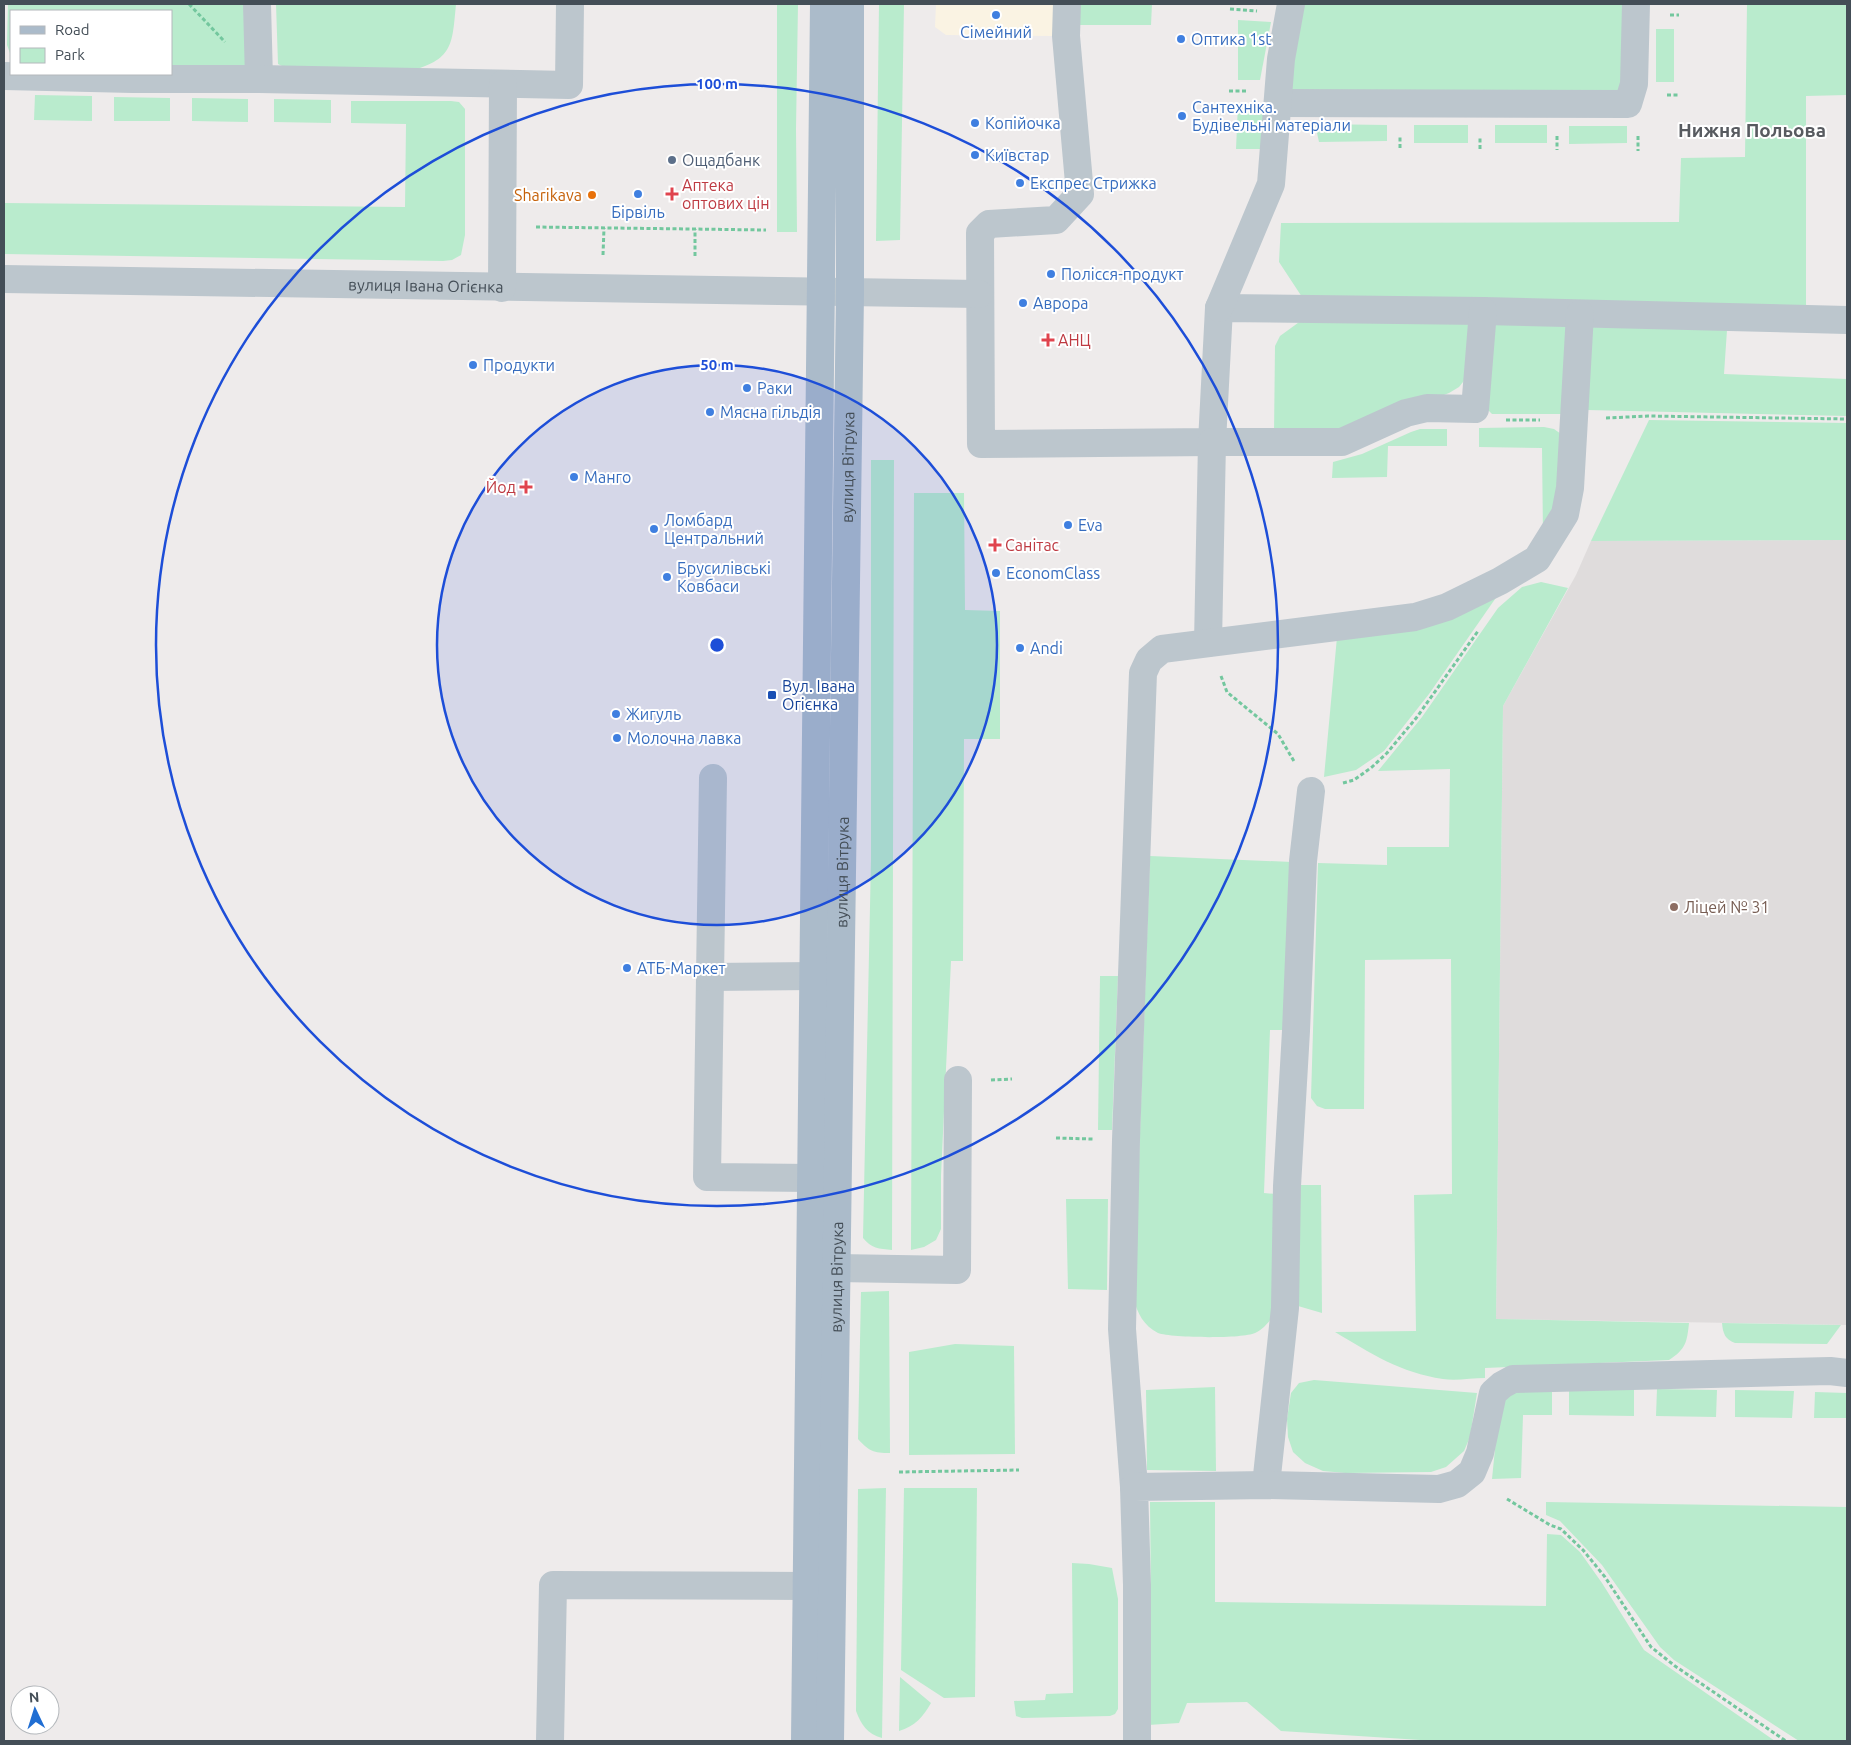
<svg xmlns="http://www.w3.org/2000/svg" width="1851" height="1745" font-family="Ubuntu,sans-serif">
  <rect width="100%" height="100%" fill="#eeebeb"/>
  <!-- commercial -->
  <polygon fill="#faf3e3" points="936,4 1057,4 1056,36 946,35 935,27"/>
  <!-- education -->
  <polygon fill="#dfdcdc" points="1847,540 1847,1325 1496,1319 1503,706 1576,575 1591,541"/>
  <!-- green -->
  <g fill="#b9ebcd">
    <polygon points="8,4 249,4 245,69 171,71 171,11 11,11 11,56 7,45"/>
    <path d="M 276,4 L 456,4 C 452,47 453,59 408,72 L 286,68 L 278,64 Z"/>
    <polygon points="777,4 798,4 796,129 797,232 777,232"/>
    <polygon points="879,4 904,4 900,240 876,241"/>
    <polygon points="1080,4 1152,4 1151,25 1079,25"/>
    <polygon points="1301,4 1625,4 1625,78 1618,95 1304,94 1289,89"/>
    <polygon points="1747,4 1847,4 1847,95 1806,96 1806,306 1302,297 1279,262 1281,223 1679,222 1681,158 1745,157"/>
    <polygon points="1238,20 1271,22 1260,80 1238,80"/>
    <rect x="1656" y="29" width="18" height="53"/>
    <polygon points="35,95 92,96 92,121 34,120"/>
    <polygon points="114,97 170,98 170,121 114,121"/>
    <polygon points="192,98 248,99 248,122 192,121"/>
    <polygon points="274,99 331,100 331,123 274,122"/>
    <polygon points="351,101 451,101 459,102 465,109 465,235 461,255 452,260 443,261 4,254 4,203 405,207 406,124 351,123"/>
    <polygon points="1238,104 1269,105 1266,149 1236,149"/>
    <polygon points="1315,124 1387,125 1387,141 1319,142"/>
    <rect x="1414" y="125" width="54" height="18"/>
    <rect x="1495" y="125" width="52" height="18"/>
    <polygon points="1569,126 1627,126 1627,143 1569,144"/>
    <polygon points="1302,320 1473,322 1467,377 1459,387 1449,393 1354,429 1274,434 1275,346 1280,336"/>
    <polygon points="1491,324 1571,326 1566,414 1492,414 1485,407"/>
    <polygon points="1591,327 1727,330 1724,374 1847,379 1847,416 1587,410"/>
    <polygon points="1649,420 1847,423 1847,540 1591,541"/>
    <polygon points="1544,427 1554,429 1561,434 1562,487 1543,536 1542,448 1479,447 1479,428"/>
    <polygon points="1420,429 1447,429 1447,446 1388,446 1387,477 1332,478 1333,462 1362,454 1411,432"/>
    <path d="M 871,460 L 894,460 L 892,1250 C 879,1249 871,1248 863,1238 L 871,859 Z"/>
    <polygon points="914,493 964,493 965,610 1000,611 1000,739 964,739 963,961 951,961 941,1176 941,1229 936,1240 924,1247 911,1250"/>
    <path d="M 1541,582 L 1568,588 L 1503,706 L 1496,1319 L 1689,1323 C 1687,1342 1686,1349 1669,1360 L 1485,1368 L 1485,1378 C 1472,1378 1456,1381 1443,1379 C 1401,1373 1370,1353 1335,1332 L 1416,1331 L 1414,1195 L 1452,1194 L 1451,959 L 1365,960 L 1364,1109 L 1325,1109 L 1317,1106 L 1311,1098 L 1318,863 L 1387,865 L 1387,847 L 1449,847 L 1450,769 L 1378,771 L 1422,717 L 1498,608 L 1522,587 Z"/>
    <polygon points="1502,589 1429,694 1384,751 1356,770 1324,777 1337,637"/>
    <path d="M 1150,856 L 1292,862 L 1285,1030 L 1270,1030 L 1264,1193 L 1276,1194 L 1272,1318 C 1267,1324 1262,1330 1255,1333 C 1242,1339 1171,1338 1158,1333 C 1144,1326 1137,1313 1134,1299 Z"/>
    <polygon points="1100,976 1118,976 1112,1130 1098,1130"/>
    <polygon points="1300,1185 1321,1185 1322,1313 1298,1306"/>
    <polygon points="1066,1199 1108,1199 1107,1290 1068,1289"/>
    <path d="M 889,1291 L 890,1453 C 873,1453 869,1451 858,1439 L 861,1292 Z"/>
    <path d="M 1722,1323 L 1841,1325 L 1827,1344 L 1735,1343 C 1725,1339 1723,1334 1722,1323 Z"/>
    <polygon points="955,1344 1014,1346 1015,1454 909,1455 909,1352"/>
    <polygon points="1314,1380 1477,1393 1470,1437 1464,1451 1446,1467 1431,1472 1345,1473 1323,1471 1305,1463 1293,1452 1288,1437 1287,1419 1291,1393 1299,1383"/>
    <polygon points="1215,1387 1216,1471 1147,1470 1146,1390"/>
    <polygon points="1552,1389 1552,1415 1523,1415 1521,1478 1492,1479 1499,1409 1509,1392"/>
    <polygon points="1569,1389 1634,1389 1634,1416 1569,1415"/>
    <polygon points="1657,1389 1717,1390 1716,1417 1656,1416"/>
    <polygon points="1735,1390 1794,1391 1792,1418 1735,1417"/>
    <polygon points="1815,1392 1847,1393 1847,1418 1814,1418"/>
    <path d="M 886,1488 L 882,1738 C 867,1734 861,1724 856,1711 L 858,1489 Z"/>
    <polygon points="904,1488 977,1488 975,1697 944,1698 901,1670"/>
    <polygon points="1150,1502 1215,1502 1215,1602 1546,1606 1547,1534 1561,1535 1580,1552 1602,1583 1644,1650 1775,1741 1436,1741 1281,1731 1247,1702 1187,1703 1179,1723 1148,1725 1148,1596 1151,1593"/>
    <polygon points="1546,1502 1847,1507 1847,1741 1799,1741 1674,1660 1660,1647 1602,1565 1560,1521 1546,1515"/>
    <polygon points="1072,1563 1089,1564 1112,1568 1118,1599 1118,1709 1115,1714 1110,1716 1022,1718 1016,1716 1014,1701 1045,1700 1046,1694 1073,1693"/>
    <path d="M 900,1677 L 931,1703 C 923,1717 915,1726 899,1731 Z"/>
  </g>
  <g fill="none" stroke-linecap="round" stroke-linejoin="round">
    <!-- path -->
    <g stroke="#73c79e" stroke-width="3" stroke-dasharray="4 2.5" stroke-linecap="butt">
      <polyline points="189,4 225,42"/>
      <polyline points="1230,9 1257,11"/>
      <polyline points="1670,15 1679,15"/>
      <polyline points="1229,91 1246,91"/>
      <polyline points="1667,95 1678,95"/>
      <polyline points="1557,136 1557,150"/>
      <polyline points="1638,136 1638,151"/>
      <polyline points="1400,148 1400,136"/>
      <polyline points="1480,149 1480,137"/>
      <polyline points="536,227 766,230"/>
      <polyline points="603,255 604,228"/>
      <polyline points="695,256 695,229"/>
      <polyline points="1606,418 1648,416 1847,419"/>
      <polyline points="1506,420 1540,420"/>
      <polyline points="1221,676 1227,692 1278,734 1295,763"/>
      <polyline points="1343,783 1354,780 1372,767 1387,753 1417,717 1478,631"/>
      <polyline points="991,1080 1012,1079"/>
      <polyline points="1056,1138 1093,1139"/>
      <polyline points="899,1472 1019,1470"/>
      <polyline points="1507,1499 1550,1525 1561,1529 1583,1550 1605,1577 1651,1647 1675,1666 1786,1741"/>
    </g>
    <!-- minor -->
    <g stroke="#bcc6cd" stroke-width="28">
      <polyline points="257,4 259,79"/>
      <polyline points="1067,4 1066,36 1080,194 1056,220 989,224 980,233 981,444 1212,442 1219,308 1483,311 1847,320"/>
      <polyline points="4,76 133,79 259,79 569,85 570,4"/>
      <polyline points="1278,103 1628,104 1634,84 1636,4"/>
      <path id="s1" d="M 4,279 L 979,294"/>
      <polyline points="502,288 503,84"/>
      <polyline points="1219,308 1271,184 1281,59 1291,4"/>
      <polyline points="1208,643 1212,442 1342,442 1406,413 1427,408 1475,409 1483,311"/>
      <polyline points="713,778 707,1177 812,1178"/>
      <polyline points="710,977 814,976"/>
      <polyline points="837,1268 957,1270 958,1080"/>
      <polyline points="1266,1485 1285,1308 1287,1186 1296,1031 1303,861 1311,791"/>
      <polyline points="1134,1487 1122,1329 1126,1140 1143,673 1149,660 1162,649 1415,617 1447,607 1500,581 1537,559 1565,514 1570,488 1580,314"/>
      <polyline points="550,1741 553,1585 807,1586"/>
      <polyline points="1137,1741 1137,1585 1134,1487 1266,1485 1439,1489 1457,1484 1472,1472 1480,1453 1493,1393 1502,1385 1513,1379 1830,1371 1847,1373"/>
    </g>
    <!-- major -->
    <g stroke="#abbbca" stroke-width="28">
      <polyline points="805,1741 824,4"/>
      <path id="s2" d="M 830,1741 L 850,293 L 850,4"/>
    </g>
  </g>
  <!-- distance rings -->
  <circle cx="717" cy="645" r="280" fill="#1d4ed8" fill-opacity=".12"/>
  <g fill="none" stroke="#1d4ed8" stroke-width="2.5">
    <circle cx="717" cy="645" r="280"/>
    <circle cx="717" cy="645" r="561"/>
  </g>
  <!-- markers -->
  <g fill="#3f7fe0" stroke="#fff" stroke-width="2">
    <circle cx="996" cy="15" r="5"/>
    <circle cx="1181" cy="39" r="5"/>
    <circle cx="1182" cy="116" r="5"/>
    <circle cx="975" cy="123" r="5"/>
    <circle cx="975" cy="155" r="5"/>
    <circle cx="1020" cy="183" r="5"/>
    <circle cx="638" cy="194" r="5"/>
    <circle cx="1051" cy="274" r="5"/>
    <circle cx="1023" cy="303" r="5"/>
    <circle cx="473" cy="365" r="5"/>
    <circle cx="747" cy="388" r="5"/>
    <circle cx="710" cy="412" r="5"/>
    <circle cx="574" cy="477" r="5"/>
    <circle cx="1068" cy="525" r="5"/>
    <circle cx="654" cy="529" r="5"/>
    <circle cx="996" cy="573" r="5"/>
    <circle cx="667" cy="577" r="5"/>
    <circle cx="1020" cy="648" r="5"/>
    <circle cx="616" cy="714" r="5"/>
    <circle cx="617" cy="738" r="5"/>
    <circle cx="627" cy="968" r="5"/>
  </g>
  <circle fill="#5c6f8a" stroke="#fff" stroke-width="2" cx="672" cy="160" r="5"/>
  <g fill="#e0444e" stroke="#fff" stroke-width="2">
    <path d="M669.5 186.5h5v5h5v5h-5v5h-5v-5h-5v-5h5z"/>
    <path d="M1045.5 332.5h5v5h5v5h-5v5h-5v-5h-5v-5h5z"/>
    <path d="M523.5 479.5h5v5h5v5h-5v5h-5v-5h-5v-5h5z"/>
    <path d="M992.5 537.5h5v5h5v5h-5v5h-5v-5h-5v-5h5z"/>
  </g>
  <circle fill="#e8710a" stroke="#fff" stroke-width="2" cx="592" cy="195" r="5"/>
  <rect fill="#1a4fb4" stroke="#fff" stroke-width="2" x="767" y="690" width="10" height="10" rx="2.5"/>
  <circle fill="#8d6e63" stroke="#fff" stroke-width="2" cx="1674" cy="907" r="5"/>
  <g text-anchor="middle" stroke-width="4" stroke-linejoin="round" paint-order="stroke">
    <!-- shop labels -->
    <g font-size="16" fill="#366cbe" stroke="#fff" text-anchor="start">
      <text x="996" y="38" text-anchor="middle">Сімейний</text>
      <text x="1191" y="45">Оптика 1st</text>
      <text x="1192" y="113">Сантехніка.<tspan x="1192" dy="18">Будівельні матеріали</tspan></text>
      <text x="985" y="129">Копійочка</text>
      <text x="985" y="161">Київстар</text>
      <text x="1030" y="189">Експрес Стрижка</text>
      <text x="638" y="218" text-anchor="middle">Бірвіль</text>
      <text x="1061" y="280">Полісся-продукт</text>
      <text x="1033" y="309">Аврора</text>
      <text x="483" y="371">Продукти</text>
      <text x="757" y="394">Раки</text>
      <text x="720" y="418">Мясна гільдія</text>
      <text x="584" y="483">Манго</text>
      <text x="664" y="526">Ломбард<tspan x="664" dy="18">Центральний</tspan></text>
      <text x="1078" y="531">Eva</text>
      <text x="677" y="574">Брусилівські<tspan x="677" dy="18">Ковбаси</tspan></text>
      <text x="1006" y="579">EconomClass</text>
      <text x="1030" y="654">Andi</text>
      <text x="626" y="720">Жигуль</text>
      <text x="627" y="744">Молочна лавка</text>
      <text x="637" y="974">АТБ-Маркет</text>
    </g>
    <!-- service labels -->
    <g font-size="16" fill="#4e5e75" stroke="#fff" text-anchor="start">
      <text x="682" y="166">Ощадбанк</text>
    </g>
    <!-- health labels -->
    <g font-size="16" fill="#be3a42" stroke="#fff" text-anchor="start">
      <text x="682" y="191">Аптека<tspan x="682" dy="18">оптових цін</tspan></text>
      <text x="1058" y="346">АНЦ</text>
      <text x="516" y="493" text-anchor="end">Йод</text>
      <text x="1005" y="551">Санітас</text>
    </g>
    <!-- food labels -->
    <g font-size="16" fill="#c56008" stroke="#fff" text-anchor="end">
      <text x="582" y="201">Sharikava</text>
    </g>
    <!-- street labels -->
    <g font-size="16" fill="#444e57" stroke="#fff">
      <text dy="6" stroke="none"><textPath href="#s1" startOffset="422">вулиця Івана Огієнка</textPath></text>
      <text dy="6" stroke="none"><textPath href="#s2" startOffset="1274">вулиця Вітрука</textPath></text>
      <text dy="6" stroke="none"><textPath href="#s2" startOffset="869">вулиця Вітрука</textPath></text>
      <text dy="6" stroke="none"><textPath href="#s2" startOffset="464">вулиця Вітрука</textPath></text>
    </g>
    <!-- transit labels -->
    <g font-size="16" fill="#164399" stroke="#fff" text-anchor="start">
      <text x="782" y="692">Вул. Івана<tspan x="782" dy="18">Огієнка</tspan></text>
    </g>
    <!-- education labels -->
    <g font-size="16" fill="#785e54" stroke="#fff" text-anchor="start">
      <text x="1684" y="913">Ліцей № 31</text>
    </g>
    <!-- quarter labels -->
    <g font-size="19" font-weight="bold" fill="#585b60" stroke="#fff">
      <text x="1752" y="137">Нижня Польова</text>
    </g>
  </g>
  <circle cx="717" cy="645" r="8" fill="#1d4ed8" stroke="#fff" stroke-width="2.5"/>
  <g font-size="15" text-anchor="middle" font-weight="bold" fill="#1d4ed8" stroke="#fff" stroke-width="4" stroke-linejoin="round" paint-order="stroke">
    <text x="717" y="89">100 m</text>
    <text x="717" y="370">50 m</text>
  </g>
  <!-- border -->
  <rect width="1851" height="1745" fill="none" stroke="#444e57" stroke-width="10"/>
  <!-- legend -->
  <rect x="10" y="10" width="162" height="65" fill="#ffffff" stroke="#b4b8bc"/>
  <rect x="20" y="26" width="25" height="8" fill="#abbbca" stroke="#b4b8bc"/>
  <text x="55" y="35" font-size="15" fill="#444e57">Road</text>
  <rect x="20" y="48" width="25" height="15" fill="#b9ebcd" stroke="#b4b8bc"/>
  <text x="55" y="60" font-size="15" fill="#444e57">Park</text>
  <!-- north arrow -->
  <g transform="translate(35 1710) rotate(356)"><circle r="24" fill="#ffffff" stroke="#b4b8bc"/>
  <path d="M0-4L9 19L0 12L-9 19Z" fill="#206ed3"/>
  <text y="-8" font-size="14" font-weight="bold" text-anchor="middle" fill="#444e57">N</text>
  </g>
</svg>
